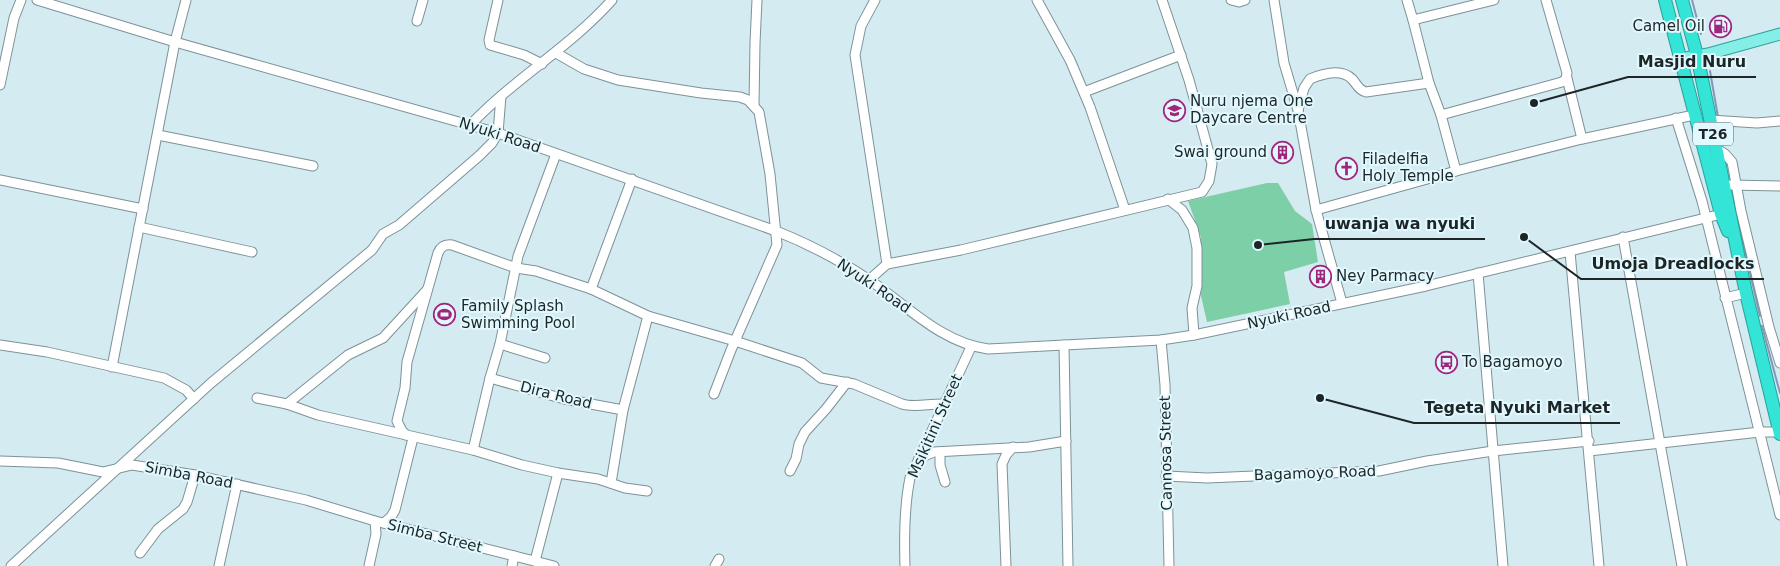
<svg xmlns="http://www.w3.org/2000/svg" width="1780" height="566" font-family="'DejaVu Sans',sans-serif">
  <rect width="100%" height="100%" fill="#d4ebf1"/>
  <!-- green -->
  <polygon fill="#7ccfa6" points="1267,183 1278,183 1295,211 1312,224 1318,262 1284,272 1290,304 1207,322 1201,296 1201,237 1188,201"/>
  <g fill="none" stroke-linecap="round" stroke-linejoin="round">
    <!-- stream -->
    <g stroke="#8497ba" stroke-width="2">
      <polyline points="1692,0 1701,34"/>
      <polyline points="1710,71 1718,117"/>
      <polyline points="1732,194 1760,316"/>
      <polyline points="1762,326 1780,393"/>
    </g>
    <defs>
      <g id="minor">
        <path d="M 37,0 L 175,42 L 498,133 L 776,231 C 809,244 841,261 871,281 C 907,306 942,343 988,349 L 1161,340 L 1194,335 L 1426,286 L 1726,213"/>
        <polyline points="498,0 489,40 490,45 524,55 542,64"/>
        <polyline points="875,0 861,26 855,55 887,264"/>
        <polyline points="1037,0 1070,60 1090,107 1125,210"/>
        <polyline points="1231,0 1239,2 1245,0"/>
        <polyline points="1274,0 1284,63 1298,110 1316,210 1342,303"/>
        <polyline points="1407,0 1413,20 1429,83 1441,115 1456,171"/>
        <polyline points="1413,20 1494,0"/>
        <polyline points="417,21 423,0"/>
        <polyline points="556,53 584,69 618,80 701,93 740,97 748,100 759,112 770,174 777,245 731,350 714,394"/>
        <polyline points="1567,78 1582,139"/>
        <polyline points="0,85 14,18 21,0"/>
        <polyline points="1084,92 1181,55"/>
        <polyline points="754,105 755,43 757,0"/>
        <path d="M 1298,110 L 1304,88 L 1310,79 C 1322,74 1341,68 1352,79 C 1357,84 1358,90 1366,92 L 1429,83"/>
        <polyline points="1441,115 1562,82 1566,79 1567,73 1546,0"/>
        <polyline points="1676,118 1702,201 1780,515"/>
        <polyline points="1710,120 1757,123 1780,121"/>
        <path d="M 470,125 C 480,115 490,105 501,96 C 538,64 579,37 612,0"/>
        <polyline points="158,135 313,166"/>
        <polyline points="1716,148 1725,154 1732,162 1741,211 1769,327 1780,363"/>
        <polyline points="0,180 143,209"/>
        <polyline points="1730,185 1780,186"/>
        <polyline points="1168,199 1182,210 1193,228 1197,248 1197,286 1192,308 1194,335"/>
        <polyline points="1316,210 1456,171 1582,139 1694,115"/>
        <polyline points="139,227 252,252"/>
        <polyline points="1623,237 1682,566"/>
        <polyline points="1570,252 1599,566"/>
        <polyline points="1478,273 1503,566"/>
        <polyline points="869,280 887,264 961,250 1202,192 1209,181 1212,164 1189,80 1162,0"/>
        <polyline points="591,289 632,179"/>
        <polyline points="1725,298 1746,293"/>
        <polyline points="1161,340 1165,385 1169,566"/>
        <polyline points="500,344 545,358"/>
        <polyline points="0,345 47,352 164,378 186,390 194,399"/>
        <polyline points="1064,345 1068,566"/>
        <polyline points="112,367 175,42 186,0"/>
        <polyline points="490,378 564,399 623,410"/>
        <polyline points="257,398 287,404 318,415 473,450 522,465 558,473 598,479 625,488 647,491"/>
        <polyline points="287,404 348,355 383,338 427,290"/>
        <path d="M 406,435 L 402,431 L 397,421 L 405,388 L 407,362 L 438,253 C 441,246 445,244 452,245 L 516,268 L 536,271 L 591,289 L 648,316 L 735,341 L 802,363 L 821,378 L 854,384 L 902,404 C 915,408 931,403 945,404"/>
        <polyline points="473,450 490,378 500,344 518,256 556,154"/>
        <polyline points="1589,451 1760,432 1780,432"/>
        <polyline points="940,452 940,465 945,482"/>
        <polyline points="919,458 934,452 1029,447 1066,441"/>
        <polyline points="0,461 58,463 103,472 132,465 195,475 306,500 375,521 554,566"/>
        <polyline points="790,471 796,459 799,444 805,432 826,409 847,382"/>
        <polyline points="1166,476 1207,478 1379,471 1427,461 1493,451 1589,441"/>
        <polyline points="611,483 623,410 648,316"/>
        <polyline points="384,523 391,517 395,510 413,438"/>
        <polyline points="140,553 158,529 183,509 187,502 195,475"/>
        <polyline points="535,561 558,473"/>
        <polyline points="11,566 211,383 372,250 383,234 399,225 479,156 492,143 498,133 501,96"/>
        <polyline points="219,566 237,484"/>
        <polyline points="369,566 376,534 375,521"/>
        <polyline points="512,566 514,556"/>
        <polyline points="715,566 719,559"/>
        <path d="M 905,566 C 904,536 904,507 910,478 L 971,347"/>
        <polyline points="1006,566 1002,464 1006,455 1013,447"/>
      </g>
      <polyline id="major" points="1680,59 1708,54 1780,34"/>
      <g id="highway">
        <polyline points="1665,0 1721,214 1728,231"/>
        <polyline points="1682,0 1697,55 1746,293 1780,434"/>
      </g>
    </defs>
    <!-- minor casing -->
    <use href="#minor" stroke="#7d9297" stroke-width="11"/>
    <!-- major casing -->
    <use href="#major" stroke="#2ba199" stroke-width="13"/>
    <!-- highway casing -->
    <use href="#highway" stroke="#2ba199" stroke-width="14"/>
    <!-- minor -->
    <use href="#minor" stroke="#fff" stroke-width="9"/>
    <!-- major -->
    <use href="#major" stroke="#85efe7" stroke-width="11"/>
    <!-- highway -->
    <use href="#highway" stroke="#33e4d7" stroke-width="12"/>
  </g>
  <!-- icons -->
  <defs>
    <symbol id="fuel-ring" viewBox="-11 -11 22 22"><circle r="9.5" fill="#e1f9fe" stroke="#a0267d" stroke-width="1.5"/><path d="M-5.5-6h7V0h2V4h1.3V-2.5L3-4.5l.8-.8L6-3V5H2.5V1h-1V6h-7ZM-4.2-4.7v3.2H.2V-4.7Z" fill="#a0267d"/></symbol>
    <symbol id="school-ring" viewBox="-11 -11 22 22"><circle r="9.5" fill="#e1f9fe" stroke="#a0267d" stroke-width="1.5"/><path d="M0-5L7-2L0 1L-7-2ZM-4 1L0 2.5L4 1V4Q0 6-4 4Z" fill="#a0267d"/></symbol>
    <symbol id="building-ring" viewBox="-11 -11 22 22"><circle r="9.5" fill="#e1f9fe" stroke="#a0267d" stroke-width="1.5"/><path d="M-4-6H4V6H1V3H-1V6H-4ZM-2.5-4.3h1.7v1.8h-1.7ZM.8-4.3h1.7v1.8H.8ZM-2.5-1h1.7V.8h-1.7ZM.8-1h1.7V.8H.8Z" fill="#a0267d"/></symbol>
    <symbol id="church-ring" viewBox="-11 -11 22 22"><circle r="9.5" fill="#e1f9fe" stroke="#a0267d" stroke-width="1.5"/><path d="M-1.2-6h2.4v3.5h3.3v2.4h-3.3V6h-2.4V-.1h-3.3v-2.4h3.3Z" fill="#a0267d"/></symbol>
    <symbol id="stadium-ring" viewBox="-11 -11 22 22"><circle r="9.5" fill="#e1f9fe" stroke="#a0267d" stroke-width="1.5"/><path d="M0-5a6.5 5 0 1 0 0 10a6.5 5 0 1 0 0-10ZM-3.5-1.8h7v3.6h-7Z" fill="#a0267d"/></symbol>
    <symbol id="bus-ring" viewBox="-11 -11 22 22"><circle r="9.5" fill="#e1f9fe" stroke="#a0267d" stroke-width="1.5"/><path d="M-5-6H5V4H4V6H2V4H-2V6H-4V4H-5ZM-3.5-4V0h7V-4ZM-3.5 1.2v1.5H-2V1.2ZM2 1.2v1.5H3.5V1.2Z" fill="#a0267d"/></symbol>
  </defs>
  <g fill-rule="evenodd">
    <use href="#fuel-ring" x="1708" y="14" width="25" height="25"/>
    <use href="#school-ring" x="1162" y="98" width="25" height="25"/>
    <use href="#building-ring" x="1270" y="140" width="25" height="25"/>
    <use href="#church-ring" x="1334" y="156" width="25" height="25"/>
    <use href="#building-ring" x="1308" y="264" width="25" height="25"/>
    <use href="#stadium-ring" x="432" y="302" width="25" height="25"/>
    <use href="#bus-ring" x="1434" y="350" width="25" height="25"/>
  </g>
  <g text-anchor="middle" stroke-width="4" stroke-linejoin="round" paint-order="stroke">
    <!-- shield labels -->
    <rect fill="#e1f9fe" stroke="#586568" stroke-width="1" x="1693" y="122.5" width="40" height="23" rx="4"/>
    <g font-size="14" font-weight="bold" fill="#1d2527">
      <text x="1713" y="139">T26</text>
    </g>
    <!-- poi labels -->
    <g font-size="15" fill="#1d2527" stroke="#e1f9fe" text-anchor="start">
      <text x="1705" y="31" text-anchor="end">Camel Oil</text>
      <text x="1190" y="106">Nuru njema One<tspan x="1190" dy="17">Daycare Centre</tspan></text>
      <text x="1267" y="157" text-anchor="end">Swai ground</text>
      <text x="1362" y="164">Filadelfia<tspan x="1362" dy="17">Holy Temple</tspan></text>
      <text x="1336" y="281">Ney Parmacy</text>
      <text x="461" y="311">Family Splash<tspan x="461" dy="17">Swimming Pool</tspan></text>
      <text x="1462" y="367">To Bagamoyo</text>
    </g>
    <!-- street labels -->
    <g font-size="15" fill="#1d2527" stroke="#e1f9fe">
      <text transform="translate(500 135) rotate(18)" y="5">Nyuki Road</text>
      <text transform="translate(874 286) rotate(34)" y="5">Nyuki Road</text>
      <text transform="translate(1289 315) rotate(-12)" y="5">Nyuki Road</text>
      <text transform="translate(556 395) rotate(14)" y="5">Dira Road</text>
      <text transform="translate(935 426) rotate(-66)" y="5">Msikitini Street</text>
      <text transform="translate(1166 453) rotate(-91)" y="5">Cannosa Street</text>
      <text transform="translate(1315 473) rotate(-2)" y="5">Bagamoyo Road</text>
      <text transform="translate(189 475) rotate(11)" y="5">Simba Road</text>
      <text transform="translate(435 536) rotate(14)" y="5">Simba Street</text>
    </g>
  </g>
  <!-- callouts -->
  <path fill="none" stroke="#1d2527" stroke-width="2" d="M1534 103L1628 77H1756M1258 245L1314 239H1485M1524 237L1581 279H1764M1320 398L1414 423H1620"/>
  <g fill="#1d2527" stroke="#e1f9fe" stroke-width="2">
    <circle cx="1534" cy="103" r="5"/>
    <circle cx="1258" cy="245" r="5"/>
    <circle cx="1524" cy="237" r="5"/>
    <circle cx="1320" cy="398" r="5"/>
  </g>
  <g font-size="16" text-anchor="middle" font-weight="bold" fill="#1d2527" stroke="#e1f9fe" stroke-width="4" stroke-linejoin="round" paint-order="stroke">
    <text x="1692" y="67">Masjid Nuru</text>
    <text x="1400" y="229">uwanja wa nyuki</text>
    <text x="1673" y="269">Umoja Dreadlocks</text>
    <text x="1517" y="413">Tegeta Nyuki Market</text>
  </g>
</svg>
